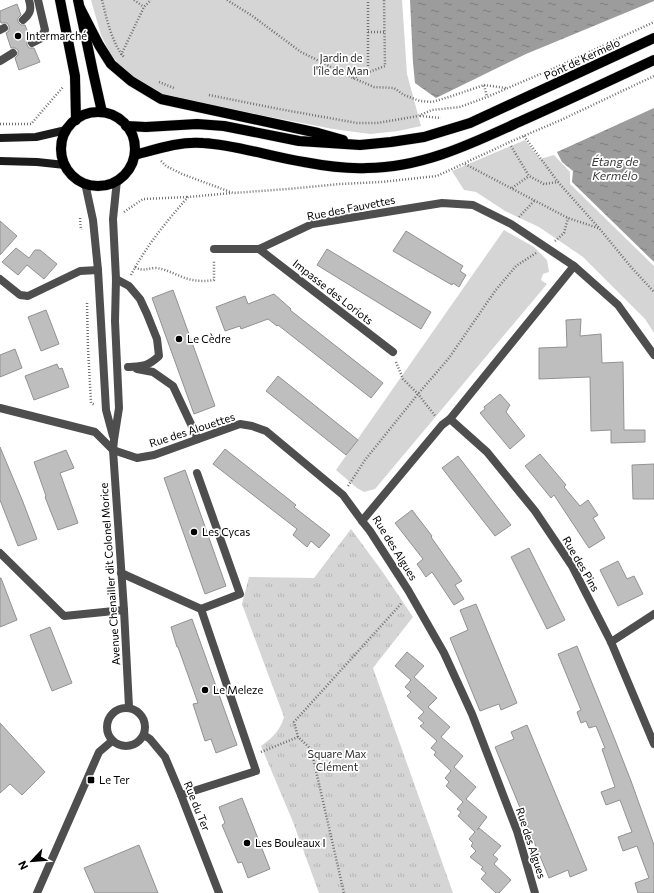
<svg xmlns="http://www.w3.org/2000/svg" width="654" height="893" font-family="Commissioner,sans-serif">
  <defs>
    <pattern id="park-tufts" width="24" height="20" patternUnits="userSpaceOnUse"><rect width="24" height="20" fill="#d5d5d5"/><path d="M3 7l-1-3M5 7V3M7 7l1-3M15 17l-1-3M17 17v-4M19 17l1-3" fill="none" stroke="#b5b5b5"/></pattern>
    <pattern id="water-ripples" width="26" height="14" patternUnits="userSpaceOnUse"><rect width="26" height="14" fill="#9c9c9c"/><path d="M2 4q2-2 4 0t4 0M15 11q2-2 4 0t4 0" fill="none" stroke="#7d7d7d"/></pattern>
  </defs>
  <rect width="100%" height="100%" fill="#fff"/>
  <!-- green -->
  <g fill="#d5d5d5">
    <polygon points="91,0 402,0 407,74 421,126 398,131 370,134 333,129 168,97 145,87 127,73 111,55 101,35"/>
    <polygon points="525,140 540,159 554,155 570,172 570,184 654,266 654,333 645,319 583,257 539,227 505,211 476,192 464,190 452,171"/>
    <polygon points="504,230 534,247 547,260 549,272 543,274 541,280 547,284 375,489 364,492 357,488 336,470"/>
  </g>
  <!-- park -->
  <path fill="url(#park-tufts)" d="M 351,529 L 382,571 L 413,617 L 373,668 L 453,893 L 319,893 L 293,822 L 261,746 C 272,738 280,731 284,717 L 242,604 L 249,577 L 314,578 Z"/>
  <!-- water -->
  <g fill="url(#water-ripples)">
    <polygon points="410,0 654,0 654,1 526,54 436,98 415,83 413,63"/>
    <polygon points="654,108 654,262 572,182 573,171 562,162 557,152"/>
  </g>
  <!-- building -->
  <g fill="#bebebe" stroke="#929292">
    <polygon points="17,4 21,15 18,18 18,22 21,25 25,25 30,38 27,40 27,45 29,48 34,48 40,62 19,70 15,58 18,55 18,50 15,48 11,48 6,33 9,31 9,26 7,23 1,23 0,20 0,11"/>
    <polygon points="0,221 17,236 0,255"/>
    <polygon points="406,231 463,266 460,271 466,275 459,287 453,283 452,285 393,251"/>
    <polygon points="16,248 29,258 35,250 40,250 57,264 44,279 27,265 18,275 2,262"/>
    <polygon points="327,249 431,312 421,329 317,265"/>
    <polygon points="173,290 215,406 194,414 152,298"/>
    <polygon points="274,294 291,309 290,310 383,383 371,398 278,325 277,326 268,319 241,329 240,326 225,331 216,307 245,296 248,304"/>
    <polygon points="46,310 59,344 41,351 28,317"/>
    <polygon points="581,319 580,336 601,334 602,363 623,362 624,430 645,430 645,442 611,443 611,430 591,431 590,377 539,379 539,348 567,347 566,320"/>
    <polygon points="15,349 22,368 0,377 0,355"/>
    <polygon points="57,364 59,369 62,368 69,387 34,400 25,376"/>
    <polygon points="278,376 358,440 346,455 266,391"/>
    <polygon points="500,394 510,405 506,412 525,436 510,449 480,413 485,409 484,407"/>
    <polygon points="0,447 23,502 37,539 18,546 0,500"/>
    <polygon points="225,449 296,505 294,507 330,535 319,548 311,541 307,547 293,535 297,529 213,464"/>
    <polygon points="66,450 74,468 60,473 78,523 58,530 45,497 46,496 34,462"/>
    <polygon points="540,454 566,485 564,487 580,506 588,500 598,515 593,518 605,538 589,548 554,495 551,498 525,466"/>
    <polygon points="458,456 511,525 495,536 442,468"/>
    <polygon points="654,464 654,499 633,499 632,465"/>
    <polygon points="185,470 226,586 205,594 164,478"/>
    <polygon points="412,510 432,536 431,537 462,581 455,585 464,599 454,605 432,572 426,577 417,564 423,559 395,523"/>
    <polygon points="529,548 565,620 547,629 511,557"/>
    <polygon points="618,561 627,579 634,576 643,594 618,606 600,570"/>
    <polygon points="0,578 1,578 17,620 0,627"/>
    <polygon points="476,604 517,703 501,710 499,704 480,711 450,638 468,630 460,610"/>
    <polygon points="192,619 237,745 216,753 211,739 205,741 193,704 198,703 178,647 177,647 171,627"/>
    <polygon points="50,627 72,683 52,691 30,635"/>
    <polygon points="577,646 615,740 631,781 654,845 654,893 638,893 635,883 649,878 637,846 623,851 618,837 632,832 620,800 606,805 601,792 615,787 602,749 605,748 596,726 589,728 586,721 581,723 577,712 581,710 558,654"/>
    <polygon points="407,652 424,666 414,677 437,698 428,707 450,727 441,737 463,756 454,767 476,787 466,799 487,817 477,830 479,828 501,846 493,855 498,859 494,864 511,880 499,893 496,893 481,879 486,873 481,869 483,867 470,857 476,851 471,846 473,843 469,839 475,832 458,816 461,812 457,809 463,802 446,786 449,782 445,778 451,771 434,755 436,752 431,748 437,741 420,726 424,723 418,718 424,712 407,696 411,692 405,687 411,680 395,666"/>
    <polygon points="0,723 45,772 22,795 10,784 0,793"/>
    <polygon points="527,725 587,870 570,877 568,870 549,878 495,747 514,739 511,732"/>
    <polygon points="242,798 270,869 248,878 242,862 238,863 222,825 225,823 219,807"/>
    <polygon points="139,845 158,893 95,893 84,868"/>
  </g>
  <g fill="none" stroke-linecap="round" stroke-linejoin="round">
    <defs>
      <g id="primary">
        <polyline points="60,0 75,76 76,120"/>
        <polyline points="78,0 93,72 102,112"/>
        <polyline points="80,8 99,45 111,64 131,81 161,99 318,133 343,140"/>
        <circle cx="98" cy="149" r="37"/>
        <polyline points="126,126 146,127 197,124 224,126 299,141 360,145 391,142 424,137 470,123 654,38"/>
        <path d="M 135,155 C 157,149 180,141 203,143 C 238,145 270,157 304,162 C 325,166 346,169 367,168 C 421,168 471,144 519,122 C 564,102 609,81 654,60"/>
      </g>
    </defs>
    <!-- primary casing -->
    <use href="#primary" stroke="#dbdbdb" stroke-width="11"/>
    <!-- path -->
    <g stroke="#707070" stroke-width="2.5" stroke-dasharray="1 2" stroke-linecap="butt">
      <path d="M 102,0 C 106,16 112,44 124,57"/>
      <polyline points="134,0 144,7"/>
      <polyline points="227,0 251,15 301,52 353,78 374,87 394,88 404,95 420,101 432,102 449,97 484,85 487,97"/>
      <polyline points="368,32 384,32"/>
      <polyline points="121,55 144,7 151,0"/>
      <polyline points="368,72 368,0"/>
      <polyline points="353,78 385,66 384,0"/>
      <polyline points="159,82 174,88"/>
      <polyline points="484,85 506,88"/>
      <polyline points="209,95 279,109 357,123 377,123 418,116 432,110 460,107 487,97 559,66 654,22"/>
      <polyline points="420,116 441,118"/>
      <polyline points="0,124 31,124 63,87"/>
      <polyline points="524,136 558,182"/>
      <polyline points="511,146 529,176 544,184 558,182 599,228 631,267 654,292"/>
      <polyline points="161,161 166,166 182,174 233,193 288,189 340,184 381,182 437,176 512,141 561,120 654,76"/>
      <polyline points="465,164 568,218 598,228"/>
      <polyline points="512,188 529,176"/>
      <polyline points="124,212 143,199 188,197"/>
      <polyline points="519,217 534,201"/>
      <polyline points="80,218 81,230"/>
      <polyline points="555,241 564,233 568,218"/>
      <path d="M 135,267 C 143,272 148,268 156,268 C 165,269 172,273 180,276 C 191,281 202,282 214,280 L 214,260"/>
      <path d="M 131,275 C 146,246 167,221 188,197 L 232,193"/>
      <polyline points="87,303 88,348 91,403 95,405"/>
      <polyline points="396,362 403,379 418,394 436,417"/>
      <polyline points="348,486 365,460 418,394 449,358 495,291 516,266 536,253"/>
      <polyline points="298,737 294,722 400,605 402,602"/>
      <polyline points="261,752 298,737 311,749 344,893"/>
    </g>
    <!-- service -->
    <g stroke="#4e4e4e" stroke-width="8">
      <path d="M 23,20 C 30,14 32,10 29,0"/>
      <polyline points="0,30 4,28"/>
      <polyline points="32,43 40,39 45,30 38,0"/>
      <polyline points="0,61 13,53"/>
      <path d="M 116,279 L 129,286 L 140,299 L 147,314 L 157,339 L 159,356 C 147,367 143,366 128,367"/>
      <polyline points="137,369 153,372 173,386 198,439"/>
      <polyline points="197,473 240,594 201,609"/>
      <polyline points="121,573 201,609 256,771 181,795"/>
    </g>
    <!-- minor -->
    <g stroke="#4e4e4e" stroke-width="8">
      <polyline points="214,249 259,249 312,224 442,203 473,205 511,224 574,266 618,305 654,355"/>
      <polyline points="259,249 393,352"/>
      <polyline points="0,279 20,295 28,296 80,271 98,270"/>
      <polyline points="0,408 95,432 113,450 137,458 154,455 240,424 252,426 266,431 343,495 362,521"/>
      <polyline points="450,419 487,452 535,511 572,566 611,642 654,744"/>
      <polyline points="0,553 64,616 124,610"/>
      <polyline points="611,642 654,614"/>
      <polyline points="144,735 150,739 165,757 181,795 219,893"/>
      <polyline points="535,893 517,831 472,714 444,653 408,590 370,531 362,521 442,425 450,419 574,266"/>
    </g>
    <!-- tertiary -->
    <g stroke="#4e4e4e" stroke-width="8">
      <polyline points="117,180 113,219 116,279 115,321 119,408 114,440 113,450 124,610 129,707"/>
      <polyline points="85,183 93,220 98,270 106,410 113,436"/>
      <circle cx="126" cy="727" r="19"/>
      <polyline points="37,893 99,752 112,741"/>
    </g>
    <!-- secondary -->
    <g stroke="#1b1b1b" stroke-width="8">
      <polyline points="0,138 36,137 66,130"/>
      <polyline points="0,161 37,162 65,165"/>
    </g>
    <!-- primary -->
    <use href="#primary" stroke="#000" stroke-width="10"/>
  </g>
  <!-- markers -->
  <g fill="#000" stroke="#fff" stroke-width="1.5">
    <circle cx="18" cy="36" r="4"/>
    <circle cx="179" cy="339" r="4"/>
    <circle cx="194" cy="532" r="4"/>
    <circle cx="205" cy="690" r="4"/>
    <rect x="87" y="776" width="8" height="8" rx="2"/>
    <circle cx="247" cy="843" r="4"/>
  </g>
  <g text-anchor="middle" stroke-width="3.5" stroke-linejoin="round" paint-order="stroke">
    <!-- poi labels -->
    <g font-size="11" fill="#000" stroke="#fff" text-anchor="start">
      <text x="26" y="40">Intermarché</text>
      <text x="187" y="343">Le Cèdre</text>
      <text x="202" y="536">Les Cycas</text>
      <text x="213" y="694">Le Meleze</text>
      <text x="99" y="784">Le Ter</text>
      <text x="255" y="847">Les Bouleaux I</text>
    </g>
    <!-- park labels -->
    <g font-size="11" fill="#2c2c2c" stroke="#fff">
      <text x="341" y="62">Jardin de<tspan x="341" dy="13">l'île de Man</tspan></text>
      <text x="337" y="758">Square Max<tspan x="337" dy="13">Clément</tspan></text>
    </g>
    <!-- street labels -->
    <g font-size="11" fill="#000" stroke="#fff">
      <text transform="translate(582 59) rotate(-25)" y="4">Pont de Kermélo</text>
      <text transform="translate(351 208) rotate(-11)" y="4">Rue des Fauvettes</text>
      <text transform="translate(333 292) rotate(38)" y="4">Impasse des Loriots</text>
      <text transform="translate(192 430) rotate(-18)" y="4">Rue des Alouettes</text>
      <text transform="translate(395 548) rotate(58)" y="4">Rue des Algues</text>
      <text transform="translate(581 564) rotate(60)" y="4">Rue des Pins</text>
      <text transform="translate(110 574) rotate(-94)" y="4">Avenue Chenailler dit Colonel Morice</text>
      <text transform="translate(197 806) rotate(68)" y="4">Rue du Ter</text>
      <text transform="translate(531 843) rotate(72)" y="4">Rue des Algues</text>
    </g>
    <!-- water labels -->
    <g font-size="12" font-style="italic" fill="#3d3d3d" stroke="#fff">
      <text x="615" y="166">Étang de<tspan x="615" dy="14">Kermélo</tspan></text>
    </g>
  </g>
  <!-- north arrow -->
  <g transform="translate(32 861) rotate(244)" stroke="#ffffff" stroke-width="3" paint-order="stroke">
  <path d="M0-3L7 15L0 10L-7 15Z" fill="#000000"/>
  <text y="-6" font-size="11" font-weight="bold" text-anchor="middle" fill="#000000">N</text>
  </g>
</svg>
